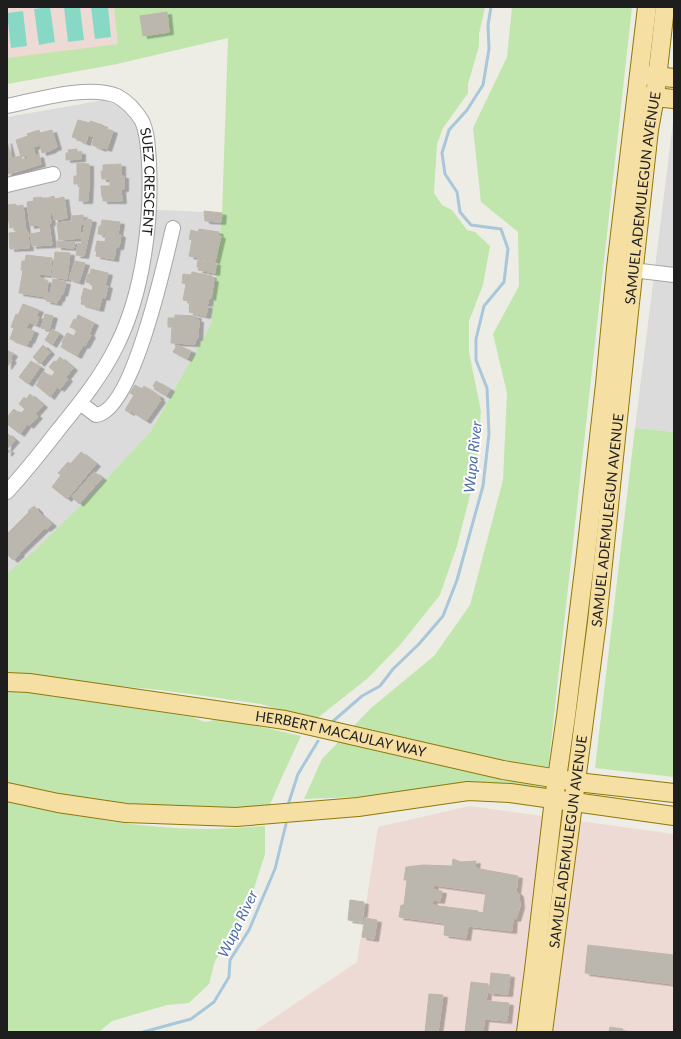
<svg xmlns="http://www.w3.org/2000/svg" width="681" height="1039" font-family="Lato,sans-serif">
  <defs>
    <filter id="shadow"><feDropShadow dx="4.5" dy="2.5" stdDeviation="0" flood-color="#0004"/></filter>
  </defs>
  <rect width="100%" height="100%" fill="#eeede5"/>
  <!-- residential -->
  <g fill="#dcdbdb">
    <polygon points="104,100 123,108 140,132 143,188 142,209 222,213 211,324 151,431 93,493 34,551 7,573 7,117"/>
    <polygon points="673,122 674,122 674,432 635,428"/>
  </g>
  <!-- commercial -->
  <g fill="#eedad5">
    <polygon points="7,7 225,7 117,64 7,84"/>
    <polygon points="469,806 674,834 674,1032 253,1032 357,962 378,827"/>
  </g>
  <!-- grass -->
  <g fill="#c0e6ad">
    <polygon points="114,7 485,7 479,34 479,46 468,84 468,93 443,128 437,144 434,193 442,205 452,210 467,230 475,232 490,246 483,285 469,321 469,352 481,411 476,472 457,546 440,595 400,645 368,678 315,720 261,704 160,690 7,675 7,573 34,551 93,493 151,431 211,324 222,213 228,38 117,64 7,84 7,58 118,44"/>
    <polygon points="512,7 632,7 546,788 466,782 383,796 304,799 322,759 371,708 434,656 470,605 503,480 507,393 493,334 519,286 518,232 481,202 473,128 507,57"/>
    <polygon points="635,428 674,432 674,777 595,768"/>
    <polygon points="7,691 24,692 192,717 205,722 219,719 254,725 301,736 281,779 269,807 182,808 103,801 7,784"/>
    <path d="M 7,802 C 73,816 142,829 210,829 C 228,829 247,827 265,826 L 265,854 L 250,901 L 231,936 L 215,961 L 209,984 L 189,1003 L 167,1005 L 112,1021 L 99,1032 L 7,1032 Z"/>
  </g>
  <!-- pitch -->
  <g fill="#87d9c6">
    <polygon points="50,7 55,42 39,45 34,9"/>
    <polygon points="64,7 80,7 84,40 68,42"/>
    <polygon points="91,7 108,7 111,37 95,39"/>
    <polygon points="23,11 27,46 11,48 7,13"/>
  </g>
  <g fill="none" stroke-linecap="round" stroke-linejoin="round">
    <!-- stream -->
    <g stroke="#a8c7da" stroke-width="3">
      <polyline points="331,723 362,696 380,686 393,669 419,644 443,616 457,580 483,486 489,434 487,388 476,360 476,339 484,306 504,282 508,249 501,229 471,225 460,212 457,192 445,174 442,153 449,130 467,110 483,85 489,49 488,25 491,7"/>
      <polyline points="288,805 298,774 318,741"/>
      <polyline points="143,1032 191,1019 214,1002 229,977 230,960 249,930 275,869 286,824"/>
    </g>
  </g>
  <!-- building -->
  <g fill="#bbb6ae" stroke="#bfb6a8" fill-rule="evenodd" filter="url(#shadow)">
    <polygon points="167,12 169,32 143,36 140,16"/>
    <polygon points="78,120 90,123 90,121 103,125 102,127 113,131 107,149 102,147 102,149 92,145 94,137 88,135 86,143 78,140 78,139 72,137"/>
    <polygon points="39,130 40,133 52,130 57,147 52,149 52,150 42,153 40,145 33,147 35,155 27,157 27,155 21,157 16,140 28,136 27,134"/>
    <polygon points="7,141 15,172 7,174"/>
    <polygon points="77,149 77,152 81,152 81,159 66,160 66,153 69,153 68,150"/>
    <polygon points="39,155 41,164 15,172 11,158 21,156 22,160"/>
    <polygon points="77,163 89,164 89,184 74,184 74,176 77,176"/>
    <polygon points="121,164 121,176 124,176 124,189 121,189 122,201 103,201 103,197 102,197 101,186 110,186 110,179 102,179 101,171 103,171 103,165"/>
    <polygon points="80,184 89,184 88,201 79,201"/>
    <polygon points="54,196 55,199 64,197 67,218 54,220 53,213 49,213 48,198"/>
    <polygon points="41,197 42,198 48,198 51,223 30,226 27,202 34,201 33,198"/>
    <polygon points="15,204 17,206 23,205 26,232 16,233 15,227 10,228 9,221 7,221 7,205"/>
    <polygon points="204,211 222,213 221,222 205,221"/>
    <polygon points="83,215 84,224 80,225 81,238 59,240 57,223 72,221 72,216"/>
    <polygon points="86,219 92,220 84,256 76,255 78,243 81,244"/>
    <polygon points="102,220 120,222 118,234 121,235 119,247 116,247 114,259 96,256 97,251 95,251 97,241 105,242 106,235 98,234 99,226 101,226"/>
    <polygon points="49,224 52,245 32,246 30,234 41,232 39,225"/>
    <polygon points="199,229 219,232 218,235 221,236 215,261 189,256 192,240 189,239 191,230 198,232"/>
    <polygon points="28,232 29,248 10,249 9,233"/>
    <polygon points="57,241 75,242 74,248 57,247"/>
    <polygon points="55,252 70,253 67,279 52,277"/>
    <polygon points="26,255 52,258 50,275 39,274 39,277 42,278 42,280 48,281 46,297 19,293 23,270 21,270 22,261 25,261"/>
    <polygon points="198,260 216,263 215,273 198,270 199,267 197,267"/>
    <polygon points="75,261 85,263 79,282 69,279"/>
    <polygon points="91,269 108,273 105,285 108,286 105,298 102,297 99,309 81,304 82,299 81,299 84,288 92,291 93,284 86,282 88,274 90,274"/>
    <polygon points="192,272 212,276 211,279 214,279 211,298 209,297 208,304 183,300 186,284 182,283 183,274 191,275"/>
    <polygon points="53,279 66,282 63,294 61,293 60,299 58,299 57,303 46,301 48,293 50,294"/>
    <polygon points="190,302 208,306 206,316 189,312 190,309 189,309"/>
    <polygon points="23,304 39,310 36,316 39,317 36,325 29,322 26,328 34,331 30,341 29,340 27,345 10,339 14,328 11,327 16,314 18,315"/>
    <polygon points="45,314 53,316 49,330 41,328"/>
    <polygon points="78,315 94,323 89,334 91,335 85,346 83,345 77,356 61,347 63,343 62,342 67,333 74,336 77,330 70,327 74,319 76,320"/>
    <polygon points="175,315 197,316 196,319 199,320 198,338 196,338 195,344 171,343 172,327 168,327 168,318 175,318"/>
    <polygon points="52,329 59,334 52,345 45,340"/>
    <polygon points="43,345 50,352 40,364 33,357"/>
    <polygon points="177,345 191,351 187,359 173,352"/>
    <polygon points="7,350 13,354 10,359 12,360 7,367"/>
    <polygon points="60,357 73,368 66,377 68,379 60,389 57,387 50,397 36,385 39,381 38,380 44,372 51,377 55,372 49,367 54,361 56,362"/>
    <polygon points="31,361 40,367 28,384 19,377"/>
    <polygon points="156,381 170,389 166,396 154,389 155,387 153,386"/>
    <polygon points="135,385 142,389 144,386 160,397 159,399 161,400 146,421 131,411 130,413 125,410 134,395 130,393"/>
    <polygon points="30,394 43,405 35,414 38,416 29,426 27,424 20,434 7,424 9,418 7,417 14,409 20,414 25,409 19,404 24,397 26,399"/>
    <polygon points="7,433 15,440 7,449 10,451 7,454"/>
    <polygon points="81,452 96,464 67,499 52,487 61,475 58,473 68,462 70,464"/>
    <polygon points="94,472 102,478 79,504 72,497"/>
    <polygon points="34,506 39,511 38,512 52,524 46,529 45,528 19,553 20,554 13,560 8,555 9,554 7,551 7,534 29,512 28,511"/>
    <path d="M 453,859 L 461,862 L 476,861 L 475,868 L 518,876 L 516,892 L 518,893 L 519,895 L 520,906 L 516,919 L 513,918 L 512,931 L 468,926 L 466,938 L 444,935 L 445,923 L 399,917 L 401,905 L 404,905 L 407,880 L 404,880 L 406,867 L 423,865 L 452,866 ZM 434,885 L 486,892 L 483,913 L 478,912 L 478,911 L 432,905 L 433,900 L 440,901 L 442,891 L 433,890 Z"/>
    <polygon points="350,900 364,902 362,922 348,920"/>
    <polygon points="365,918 377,920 374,939 362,937"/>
    <polygon points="588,945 674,955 674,984 585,973"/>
    <polygon points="491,973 510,975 508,994 489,993"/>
    <polygon points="471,982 488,984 483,1032 465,1032"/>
    <polygon points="429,994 443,995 438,1032 425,1032"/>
    <polygon points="486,1001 509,1003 507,1021 485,1019"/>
    <polygon points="610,1027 623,1029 623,1032 609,1032"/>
  </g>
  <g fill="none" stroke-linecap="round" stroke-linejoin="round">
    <defs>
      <g id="minor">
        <path id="s1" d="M 7,106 C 36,100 89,84 117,96 C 128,102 136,111 142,121 C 148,134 148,149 149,163 C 152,221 143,293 117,345 C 102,376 80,403 59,429 C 42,451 25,472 7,492"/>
        <polyline points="7,185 53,174"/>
        <polyline points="624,269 674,275"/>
        <path d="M 80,403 L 96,415 C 133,411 165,261 173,228"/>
      </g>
      <g id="major">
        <polyline points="645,75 674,78"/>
        <polyline points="643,96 674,99"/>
        <path id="s2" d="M 7,682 L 29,683 L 285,720 L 503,770 L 577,782 L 674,793"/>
        <polyline points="7,792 58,803 126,813 236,817 358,807 468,791 510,793 674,816"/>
        <polyline points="526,1032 534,970 554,799 566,716 585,562 605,384 616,268 647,7"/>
        <path id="s3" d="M 543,1032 L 597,622 L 629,312 L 649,130 L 655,97 L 665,7"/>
      </g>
    </defs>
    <!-- minor casing -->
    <use href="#minor" stroke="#a5a5a5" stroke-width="16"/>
    <!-- major casing -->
    <use href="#major" stroke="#8f7809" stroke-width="20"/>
    <!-- minor -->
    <use href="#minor" stroke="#fff" stroke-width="14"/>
    <!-- major -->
    <use href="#major" stroke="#f6dfa2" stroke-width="18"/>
  </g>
  <g text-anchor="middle" stroke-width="4" stroke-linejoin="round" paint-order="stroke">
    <!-- street labels -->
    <g font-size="14" fill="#1e1e1e" stroke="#fff">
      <text dy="5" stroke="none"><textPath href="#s1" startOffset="209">SUEZ CRESCENT</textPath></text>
      <text dy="5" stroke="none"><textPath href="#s3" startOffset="840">SAMUEL ADEMULEGUN AVENUE</textPath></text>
      <text dy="5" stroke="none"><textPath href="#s3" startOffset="516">SAMUEL ADEMULEGUN AVENUE</textPath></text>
      <text dy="5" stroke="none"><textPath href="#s2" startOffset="338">HERBERT MACAULAY WAY</textPath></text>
      <text dy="5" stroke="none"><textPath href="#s3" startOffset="192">SAMUEL ADEMULEGUN AVENUE</textPath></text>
    </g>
    <!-- water labels -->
    <g font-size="15" font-style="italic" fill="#506ea8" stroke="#fff">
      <text transform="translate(473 457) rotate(-84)" y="5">Wupa River</text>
      <text transform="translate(238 924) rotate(-64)" y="5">Wupa River</text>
    </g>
  </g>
  <!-- border -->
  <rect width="681" height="1039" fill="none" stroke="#1e1e1e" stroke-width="16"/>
</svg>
